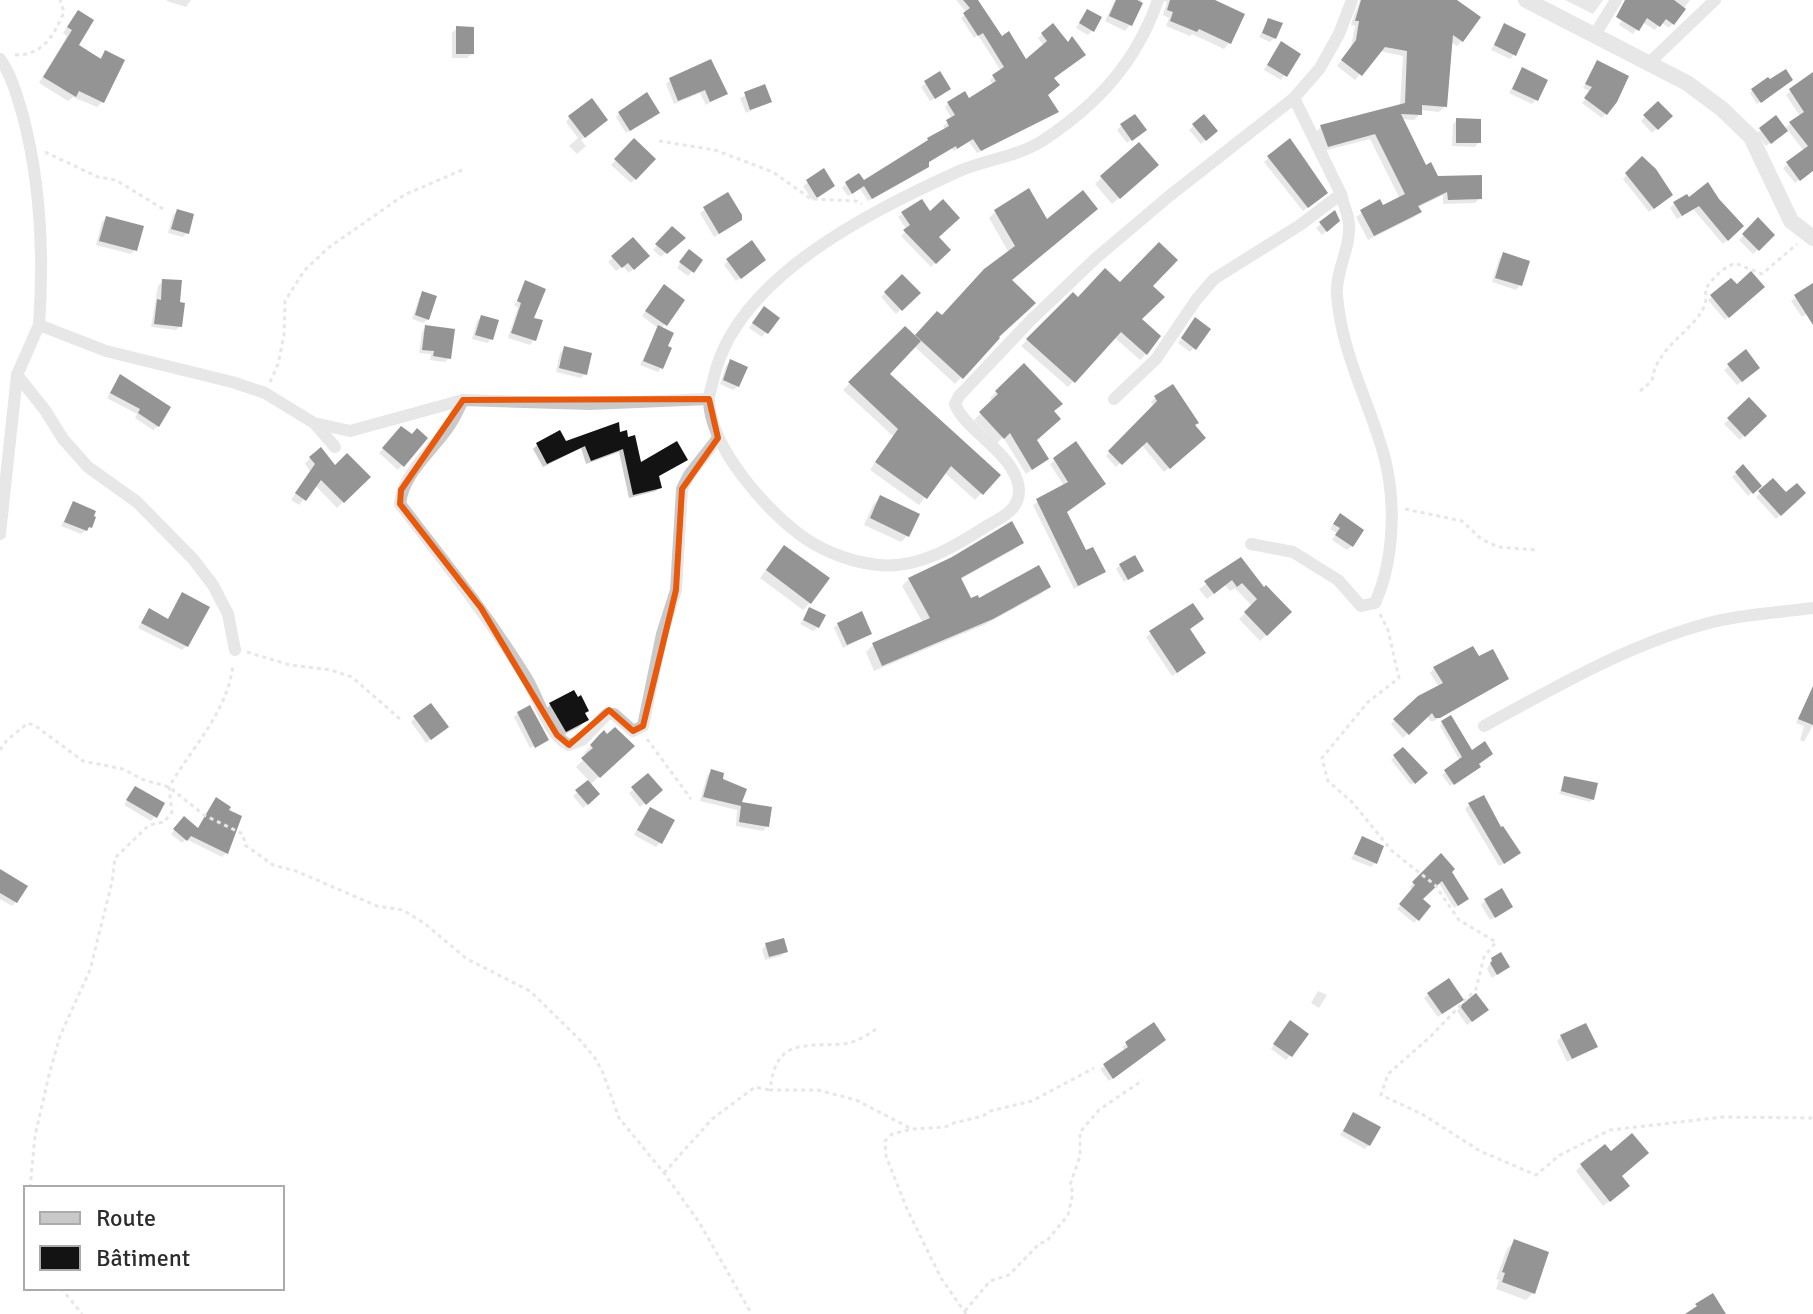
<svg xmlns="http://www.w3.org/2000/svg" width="1813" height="1314" font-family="Signika,sans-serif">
  <rect width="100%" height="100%" fill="#fff"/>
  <!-- shadow -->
  <g fill="#0003">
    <polygon points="191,0 186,7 167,1 167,0"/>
    <polygon points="956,0 976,0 1001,38 1026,62 1044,46 1038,38 1053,26 1052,79 1046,95 1057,112 977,153 969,142 953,151 952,148 927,163 923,170 868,201 860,189 848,196 842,188 846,184 859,176 863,183 946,130 943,126 952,119 945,107 948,104 969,100 993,85 990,80 1001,71 978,35 974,38 961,18 967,13"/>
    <polygon points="1115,0 1142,0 1130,25 1125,31 1105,21"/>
    <polygon points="1162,0 1211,0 1242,15 1229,43 1224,49 1192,34 1190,36 1166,26 1169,18 1163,15 1167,2"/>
    <polygon points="1360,0 1454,0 1462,41 1457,46 1451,42 1445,106 1439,112 1420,110 1420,114 1414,120 1401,119 1425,167 1437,178 1480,198 1475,203 1443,204 1443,195 1417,208 1419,212 1414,217 1368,240 1356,217 1379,202 1382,208 1400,199 1370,139 1323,151 1316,132 1321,127 1400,106 1403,56 1379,51 1355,80 1337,66 1351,47 1355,26 1351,25 1352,21"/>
    <polygon points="1565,0 1603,0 1593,14"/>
    <polygon points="1635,0 1690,0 1669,28 1661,22 1655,30 1642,22 1633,34 1619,25"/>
    <polygon points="1087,11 1092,31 1088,35 1076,28"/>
    <polygon points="78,12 76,45 98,59 105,53 103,101 97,107 73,97 68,101 39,83 67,36 63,33"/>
    <polygon points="1268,21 1274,38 1270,42 1259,37"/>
    <polygon points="1505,25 1514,55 1510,59 1491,50"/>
    <polygon points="456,29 472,54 467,58 452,58 452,33"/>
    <polygon points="1277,48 1298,54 1281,80 1264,70"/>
    <polygon points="1595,67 1615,101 1602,118 1582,103 1591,92 1583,88"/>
    <polygon points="1522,70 1536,100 1532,104 1509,93"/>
    <polygon points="1811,76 1813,169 1795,183 1783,168 1804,151 1787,129 1766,146 1756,134 1761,130 1784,129 1800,116 1786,95"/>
    <polygon points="670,80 725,93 706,105 700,93 674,104 666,84"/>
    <polygon points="926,83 944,93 930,101 921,87"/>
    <polygon points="1787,83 1757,104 1750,93 1753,90"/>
    <polygon points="764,87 769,102 746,113 740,98"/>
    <polygon points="1658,104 1670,116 1652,133 1641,121"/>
    <polygon points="620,113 654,116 626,133 616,117"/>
    <polygon points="570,117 601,124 581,140 586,146 577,154 569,146 578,138 566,122"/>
    <polygon points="1204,117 1215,131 1201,144 1189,130"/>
    <polygon points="1457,120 1479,142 1475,147 1452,146 1453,124"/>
    <polygon points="1121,126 1140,134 1127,143 1117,130"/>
    <polygon points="1290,140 1308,163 1306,165 1321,197 1303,211 1264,162"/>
    <polygon points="634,141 653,159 631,183 611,165"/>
    <polygon points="1642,158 1666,199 1649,212 1623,179"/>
    <polygon points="823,171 829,189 812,200 803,186"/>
    <polygon points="1150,172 1112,204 1095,184 1102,177"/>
    <polygon points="727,194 736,224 714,237 700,213"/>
    <polygon points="1717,200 1741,226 1723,244 1693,209 1677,219 1670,208 1674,204"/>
    <polygon points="177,211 187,233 183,237 168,233 173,215"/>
    <polygon points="995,212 1047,222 1009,281 998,338 955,384 914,346 887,374 998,475 975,500 944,472 919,505 870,470 893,436 843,390 905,329 915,338 937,314 942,318 1009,253 989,218"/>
    <polygon points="1334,213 1333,225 1322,235 1316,228"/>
    <polygon points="902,214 936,237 948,250 931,267 901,236 907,230 898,217"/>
    <polygon points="106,218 135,250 131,254 96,245 102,222"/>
    <polygon points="1758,220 1773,235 1753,254 1739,240"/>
    <polygon points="672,228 683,238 661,257 653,250"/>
    <polygon points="633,239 648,255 629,273 623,266 616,271 608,262"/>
    <polygon points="1503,255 1520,285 1516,290 1492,282 1499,259"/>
    <polygon points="685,256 701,261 688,276 677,268"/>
    <polygon points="728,261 759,264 736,281 724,265"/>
    <polygon points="902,277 918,293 896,314 881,297"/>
    <polygon points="1731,280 1736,287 1763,287 1725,320 1708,300"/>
    <polygon points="163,281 180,326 176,330 151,327 158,286"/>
    <polygon points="526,283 534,340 530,345 508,338 518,307 514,306"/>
    <polygon points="1120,285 1151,286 1140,320 1146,354 1140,360 1114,337 1068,387 1021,346 1073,295 1078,299"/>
    <polygon points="1813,285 1813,321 1808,313 1802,317 1791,301"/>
    <polygon points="660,291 683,300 661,329 661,368 658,372 640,365 658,328 642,316"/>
    <polygon points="423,294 428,319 423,323 412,319 419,298"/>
    <polygon points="760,313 777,318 762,337 749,328"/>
    <polygon points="481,317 491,339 487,343 472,339 477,321"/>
    <polygon points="1191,324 1194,348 1190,352 1178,343"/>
    <polygon points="426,327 449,358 445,362 430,360 431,354 419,353 422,332"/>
    <polygon points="565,348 585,374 581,378 556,372 560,353"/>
    <polygon points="731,361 738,386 733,390 720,384 726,366"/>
    <polygon points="1024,366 1052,411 1034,440 1046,459 1026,474 1003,437 997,443 974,420 993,402 990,398"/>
    <polygon points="1729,366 1754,372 1737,385 1724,370"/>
    <polygon points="117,381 158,426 153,430 135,418 137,414 107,398"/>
    <polygon points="1155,398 1193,426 1199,442 1164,472 1141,444 1116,467 1106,456 1154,407 1151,402"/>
    <polygon points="1749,400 1764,416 1740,440 1724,424"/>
    <polygon points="401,429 411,436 426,438 398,470 379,453"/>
    <polygon points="618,434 639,465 686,460 657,477 660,487 656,491 629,498 619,452 586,464 581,448 543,467 533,449 538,444 565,444"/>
    <polygon points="1076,444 1065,512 1085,553 1103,572 1074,589 1033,505 1064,486 1050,464"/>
    <polygon points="310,458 335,468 368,477 337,508 315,485 299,505 291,500 310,471 305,464"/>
    <polygon points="1743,467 1759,486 1748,496 1732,477"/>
    <polygon points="1773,481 1786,495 1803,493 1776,519 1756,497"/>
    <polygon points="880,498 907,536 901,542 864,525 873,505"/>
    <polygon points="73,503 90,527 81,534 61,526"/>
    <polygon points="1336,520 1352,546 1347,550 1332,540 1337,533 1330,529"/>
    <polygon points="1022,542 1015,549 959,580 970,601 1048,587 1041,594 984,625 874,671 866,652 873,645 923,623 902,586 909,579"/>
    <polygon points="778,554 810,603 803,610 760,578"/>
    <polygon points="1240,560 1263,590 1290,612 1260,641 1239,619 1252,606 1235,588 1230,591 1225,585 1207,599 1199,589"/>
    <polygon points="1120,565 1141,571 1124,582 1116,569"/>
    <polygon points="182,595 186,646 182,650 138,628 149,611 167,621"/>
    <polygon points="1192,606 1188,629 1200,657 1172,676 1146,637"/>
    <polygon points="810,609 818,627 813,631 800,624"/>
    <polygon points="838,624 870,634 843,648 834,628"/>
    <polygon points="1434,669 1503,682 1434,721 1430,721 1427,715 1403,738 1391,724 1419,697 1439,687 1430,673"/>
    <polygon points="573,693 586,720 579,727 559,737 543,712 550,705"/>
    <polygon points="1813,701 1813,725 1804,742 1800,740 1804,726 1796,723 1803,708"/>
    <polygon points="518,713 545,740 530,748 514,717"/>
    <polygon points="415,718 442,731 426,743 411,722"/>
    <polygon points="1443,722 1476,764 1475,769 1450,786 1442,775 1460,761 1440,726"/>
    <polygon points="604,733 632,746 590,785 598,794 583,808 573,796 589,781 576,767 587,756 584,753"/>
    <polygon points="1403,749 1425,773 1411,785 1391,760"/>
    <polygon points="711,771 740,803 767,826 763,831 736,826 737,810 700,801 707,776"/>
    <polygon points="648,776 660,790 640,807 629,793"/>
    <polygon points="1565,778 1593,799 1590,802 1559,794"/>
    <polygon points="135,788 155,816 151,821 124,805"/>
    <polygon points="212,804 226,853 222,857 186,839 182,843 171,834 180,823 197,830"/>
    <polygon points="1469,805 1514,857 1499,866 1465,809"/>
    <polygon points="646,813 660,843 656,847 634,835"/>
    <polygon points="1362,839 1375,863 1371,867 1351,859"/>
    <polygon points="1441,856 1463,902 1454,908 1438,882 1420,900 1428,907 1414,923 1397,909 1412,890 1410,887"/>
    <polygon points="0,872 16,902 12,906 0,899"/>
    <polygon points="1485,901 1506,911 1490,920 1481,905"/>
    <polygon points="766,945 785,951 781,956 765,960 762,949"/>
    <polygon points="1492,960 1503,970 1492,978 1487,969"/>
    <polygon points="1318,991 1327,995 1319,1008 1311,1003"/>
    <polygon points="1429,994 1457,1003 1438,1017 1424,998"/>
    <polygon points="1461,1007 1482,1014 1467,1025 1457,1011"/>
    <polygon points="1153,1025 1160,1044 1109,1081 1100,1069 1125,1052 1122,1047 1126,1044"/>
    <polygon points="1287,1026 1307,1034 1286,1060 1271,1049"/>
    <polygon points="1561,1037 1595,1046 1567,1062 1557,1041"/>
    <polygon points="1354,1114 1369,1145 1365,1149 1340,1135"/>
    <polygon points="1611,1154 1620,1176 1621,1192 1603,1206 1576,1171 1582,1165"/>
    <polygon points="1514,1242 1547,1254 1533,1293 1526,1300 1496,1289 1499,1280 1496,1279 1507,1249"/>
  </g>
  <!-- building -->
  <g fill="#131313">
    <polygon points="963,0 978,0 1002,36 1009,31 1026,59 1047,41 1041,33 1053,23 1068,42 1072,36 1086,55 1054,78 1060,85 1048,95 1059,112 981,151 973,139 957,149 956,146 929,162 929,167 872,199 864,186 852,194 845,182 859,173 864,180 928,140 927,138 949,126 946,120 955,115 947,102 965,91 969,98 996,81 992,75 1004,67 983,33 978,36 963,13 970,8"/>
    <polygon points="1116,0 1137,0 1143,3 1132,26 1109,16"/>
    <polygon points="1170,0 1215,0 1245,14 1231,44 1199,29 1197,32 1170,21 1173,12 1167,10"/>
    <polygon points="1361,0 1457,0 1481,17 1463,42 1453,35 1447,107 1422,105 1422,115 1401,114 1426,165 1431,162 1438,176 1482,175 1482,199 1448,200 1447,192 1418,206 1422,212 1374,236 1360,210 1380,199 1383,205 1405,194 1375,134 1328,147 1320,125 1405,103 1407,51 1385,47 1362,76 1341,60 1356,40 1359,21 1355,21"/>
    <polygon points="1625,0 1674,0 1686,9 1674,25 1666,19 1660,27 1647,18 1639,31 1616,17"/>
    <polygon points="1087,9 1102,17 1094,32 1079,23"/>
    <polygon points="78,10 94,20 79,45 101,59 105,50 125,60 104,103 79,91 76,97 43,77 72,30 67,27"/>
    <polygon points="1268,18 1283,23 1276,39 1262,33"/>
    <polygon points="1504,23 1526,34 1516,56 1494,45"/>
    <polygon points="456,26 474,27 474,54 456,54"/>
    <polygon points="1281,41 1301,54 1287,77 1267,65"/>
    <polygon points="711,59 728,94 710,102 705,90 678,101 669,78"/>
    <polygon points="1597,60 1629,76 1617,102 1607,115 1584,98 1592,87 1585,84"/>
    <polygon points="1522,67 1548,80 1538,101 1512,89"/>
    <polygon points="1786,69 1793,80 1761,103 1751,89 1768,77 1770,79"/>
    <polygon points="940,71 951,89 935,99 924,81"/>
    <polygon points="1813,72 1813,171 1800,181 1786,162 1808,146 1789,122 1804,112 1789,89"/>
    <polygon points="765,84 772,102 750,110 744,92"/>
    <polygon points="647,92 660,113 630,131 618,112"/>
    <polygon points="592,98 608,120 585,138 568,116"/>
    <polygon points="1658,101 1673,116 1658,130 1643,115"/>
    <polygon points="1135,114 1147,130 1132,141 1120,124"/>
    <polygon points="1204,114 1218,131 1206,141 1192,124"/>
    <polygon points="1776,115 1788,131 1771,144 1759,128"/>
    <polygon points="1456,118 1481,119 1481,143 1456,143"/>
    <polygon points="634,138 656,159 636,180 614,159"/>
    <polygon points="1290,138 1328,193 1308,208 1267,156"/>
    <polygon points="1139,142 1159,165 1120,199 1100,176"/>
    <polygon points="1642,156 1656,169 1673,195 1654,209 1625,173"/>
    <polygon points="824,168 835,186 817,198 806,180"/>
    <polygon points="1708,182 1719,199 1744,226 1728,241 1699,206 1682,216 1673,202 1687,194 1689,197"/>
    <polygon points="1029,188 1047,219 1083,190 1098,209 1012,280 1036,303 999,337 1000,338 963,379 915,335 937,311 942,315 984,269 1015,246 994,210"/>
    <polygon points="728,192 742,215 742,220 719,234 703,207"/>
    <polygon points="922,199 930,211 943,199 960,218 939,237 951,250 936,264 903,230 910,225 901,212"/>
    <polygon points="177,209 194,214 189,234 171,229"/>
    <polygon points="1335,210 1340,221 1327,232 1319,222"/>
    <polygon points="106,216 144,226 137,251 99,241"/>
    <polygon points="1758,217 1775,235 1759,251 1742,234"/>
    <polygon points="672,226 686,238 667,254 655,244"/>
    <polygon points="633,237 650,256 634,270 628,263 622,268 611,256"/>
    <polygon points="752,240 766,260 741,279 726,259"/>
    <polygon points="1159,242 1178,260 1153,286 1165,297 1142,319 1161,336 1147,355 1121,332 1075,383 1026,339 1073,292 1078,297 1105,268 1120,282"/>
    <polygon points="689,249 703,260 694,273 679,262"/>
    <polygon points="1503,252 1530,261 1522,286 1495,278"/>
    <polygon points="1751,271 1765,287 1729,318 1710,295 1731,278 1737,284"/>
    <polygon points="902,274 921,293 902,311 884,292"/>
    <polygon points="162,279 182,280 180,302 185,303 182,327 154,324 157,299 161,300"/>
    <polygon points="525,280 546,289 534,318 543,320 536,341 511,333 521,303 517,301"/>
    <polygon points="1813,283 1813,325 1794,295"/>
    <polygon points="664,284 685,300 667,326 645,311"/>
    <polygon points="422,291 437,296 429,320 415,315"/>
    <polygon points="764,306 780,318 768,334 752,323"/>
    <polygon points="481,315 499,320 493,340 475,335"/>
    <polygon points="1195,317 1211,329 1196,350 1181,338"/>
    <polygon points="425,325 455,329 451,359 433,356 434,351 422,350"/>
    <polygon points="658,325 674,333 668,346 672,348 663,369 643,361"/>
    <polygon points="905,326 921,341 890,374 1001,475 983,495 951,466 927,499 875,462 898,429 848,382"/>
    <polygon points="564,346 592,353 587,375 559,368"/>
    <polygon points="1746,349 1760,368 1742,382 1727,364"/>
    <polygon points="730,359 748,367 739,387 723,380"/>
    <polygon points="1024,363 1063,404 1054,411 1061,419 1037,440 1049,459 1032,470 1010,433 1004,439 979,412 998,394 995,391"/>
    <polygon points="120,374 171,407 159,427 138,413 140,409 110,393"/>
    <polygon points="1173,384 1199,423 1195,425 1206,438 1170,469 1147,442 1122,465 1108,451 1157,401 1154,396"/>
    <polygon points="1749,397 1767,416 1745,437 1727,418"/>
    <polygon points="619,422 620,432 627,430 628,437 635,435 641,462 677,441 688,460 659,476 662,488 633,495 623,449 591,461 585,446 547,464 536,443 560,430 566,441"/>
    <polygon points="401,426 412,434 417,428 428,438 404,467 382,448"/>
    <polygon points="1076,441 1106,484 1067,512 1086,550 1093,547 1106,572 1078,586 1036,499 1068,482 1053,458"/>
    <polygon points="321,447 335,465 347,453 371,477 344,503 321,480 306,501 295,493 315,464 309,457"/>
    <polygon points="1743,464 1762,486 1753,494 1735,472"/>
    <polygon points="1773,478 1786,492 1797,483 1806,493 1781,516 1758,491"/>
    <polygon points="880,495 920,514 909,537 870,518"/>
    <polygon points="73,501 96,511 94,516 96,517 92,528 89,527 87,531 64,522"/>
    <polygon points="1340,513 1364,530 1353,547 1335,535 1340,528 1333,524"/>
    <polygon points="1012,521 1024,543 961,578 971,598 978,595 979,598 1039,565 1051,587 993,619 882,666 872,643 930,618 908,578 952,557"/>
    <polygon points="784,545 830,578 811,604 766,570"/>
    <polygon points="1135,555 1144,571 1128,580 1119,564"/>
    <polygon points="1241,557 1264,587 1266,585 1292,612 1267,636 1244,612 1257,599 1242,583 1237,587 1232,580 1214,594 1204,581"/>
    <polygon points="182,592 210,607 188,647 141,623 149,608 168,619"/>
    <polygon points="1193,603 1204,619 1190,629 1206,653 1177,673 1149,631"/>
    <polygon points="809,607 826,615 819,628 803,620"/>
    <polygon points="862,611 872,634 847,645 837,623"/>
    <polygon points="1473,646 1479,656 1493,649 1509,679 1440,718 1435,718 1432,713 1409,735 1393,719 1418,696 1443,683 1433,667"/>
    <polygon points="1813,686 1813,725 1798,719"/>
    <polygon points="574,690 578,697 581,695 589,711 585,713 589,720 566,732 549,703"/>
    <polygon points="431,703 449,727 431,740 413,716"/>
    <polygon points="530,705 549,740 535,748 517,712"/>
    <polygon points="1451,715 1472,750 1485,741 1493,754 1479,764 1481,767 1454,785 1444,770 1462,757 1441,721"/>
    <polygon points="615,727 635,746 600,778 581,758 593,748 590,745 599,735 604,730 607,734"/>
    <polygon points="1403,747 1428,773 1415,784 1393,755"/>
    <polygon points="711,769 724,773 723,779 747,789 742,802 772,807 769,827 739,822 741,806 703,797"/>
    <polygon points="648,773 663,790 646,805 631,787"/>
    <polygon points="1564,776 1598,783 1594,800 1561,791"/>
    <polygon points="588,780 600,794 588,805 575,790"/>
    <polygon points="135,786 165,803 157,818 126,800"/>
    <polygon points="1484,795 1501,827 1503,826 1521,853 1504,864 1468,803"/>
    <polygon points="216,797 231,807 229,810 242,816 228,854 191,836 187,841 173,829 184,816 198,828"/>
    <polygon points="650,807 675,820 662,844 637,830"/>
    <polygon points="1362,836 1384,846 1377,864 1354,854"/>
    <polygon points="1441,853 1455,869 1452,872 1469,899 1458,906 1442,881 1423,899 1431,906 1419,921 1399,904 1415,885 1412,882"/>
    <polygon points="0,869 28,886 17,903 0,893"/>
    <polygon points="1502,888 1513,907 1495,918 1484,899"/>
    <polygon points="784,938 788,952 769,957 765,943"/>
    <polygon points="1501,952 1510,967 1497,975 1490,963 1492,961 1491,958"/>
    <polygon points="1449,978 1464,1000 1442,1014 1427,993"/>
    <polygon points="1476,993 1489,1010 1472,1022 1460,1006"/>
    <polygon points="1290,1020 1309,1034 1292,1057 1273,1044"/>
    <polygon points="1154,1022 1166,1040 1113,1079 1103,1064 1128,1047 1125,1042"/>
    <polygon points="1586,1023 1598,1047 1572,1059 1560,1035"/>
    <polygon points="1353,1112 1381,1127 1370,1146 1343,1131"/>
    <polygon points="1632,1133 1649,1153 1622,1176 1630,1186 1610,1202 1580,1164 1605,1144 1611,1151"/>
    <polygon points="1514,1239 1549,1252 1535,1294 1502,1282 1505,1273 1502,1272"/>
    <polygon points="1713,1293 1726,1314 1685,1314 1697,1306 1695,1304"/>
  </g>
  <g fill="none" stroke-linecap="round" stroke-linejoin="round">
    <!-- path -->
    <g stroke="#c9c9c9" stroke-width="3" stroke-dasharray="4 4" stroke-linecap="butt">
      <path d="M 15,55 C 44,55 54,35 64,12 L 60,0"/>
      <polyline points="659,141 715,150 773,172 811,199 856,201 862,204"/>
      <polyline points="45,152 98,177 116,180 163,209"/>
      <polyline points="270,382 278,364 284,335 285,301 304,271 328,248 404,195 462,170"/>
      <path d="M 1640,391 L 1652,381 C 1656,340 1714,323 1705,290 C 1713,278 1721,269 1735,263 L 1762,274 L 1797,244"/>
      <polyline points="1405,509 1462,521 1481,539 1498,547 1536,550"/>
      <polyline points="1380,614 1388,630 1399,678 1368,702 1322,758 1328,781 1353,803 1392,851 1435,885 1459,920 1496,942 1484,957 1476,989 1430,1037 1388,1074 1381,1095 1422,1114 1480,1151 1536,1175 1560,1155 1610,1130 1723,1117 1813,1118"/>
      <polyline points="247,652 290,665 331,670 352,677 400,719"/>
      <polyline points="647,739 691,799"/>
      <polyline points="0,750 7,740 28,723 37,727 83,761 123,769 144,780 169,787 204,815 243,834 245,845 273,865 296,871 377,906 403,910 424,923 467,959 530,991 580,1040 595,1058 603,1073 619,1118 664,1173 699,1222 751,1313"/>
      <path d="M 876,1029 C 866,1036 855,1043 842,1044 C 802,1047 776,1038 770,1090 L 818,1090 L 856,1100 L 912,1129"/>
      <polyline points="664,1173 712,1119 755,1087 770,1090"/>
      <path d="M 30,1188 L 35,1136 L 49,1075 L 60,1036 L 90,970 L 112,882 L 115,858 L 149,825 L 164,822 L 172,812 L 169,787 C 192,747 228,712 233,664"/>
      <polyline points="61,1288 82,1314"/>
      <polyline points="965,1311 990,1281 1009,1275 1040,1243 1046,1242 1068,1215 1073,1193 1070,1185 1080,1156 1080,1132 1099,1110 1143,1080"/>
      <polyline points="966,1314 941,1278 907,1209 886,1156 885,1141 892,1134 912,1129 945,1127 954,1123 983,1116 990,1111 1032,1101 1094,1068"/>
    </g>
    <!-- minor -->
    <g stroke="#c9c9c9" stroke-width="12">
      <path d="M 1158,0 C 1136,63 1097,105 1042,141 C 1017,157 983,160 957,172 C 870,212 734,278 713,381 C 712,386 709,393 709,399 C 709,447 768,513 806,539 C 827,553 855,563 879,565 C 918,569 954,547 985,527 C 1001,518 1020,510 1019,489 C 1016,454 964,430 955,404 L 959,396 L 1030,321 L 1096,258 L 1168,197 L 1294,98 L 1320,68 L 1339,34 L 1352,0"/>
      <polyline points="1594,36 1616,0"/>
      <path d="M 0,59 C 12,76 17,96 23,116 C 41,185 44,254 39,325 L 106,351 L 232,382 L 265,393 L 314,423 L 350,431 L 463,400 L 590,404 L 709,399"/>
      <polyline points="1649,63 1715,0"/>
      <polyline points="17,375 45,410 63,439 88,467 137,502 193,559 213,585 228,614 235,650"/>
      <polyline points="1114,399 1156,359 1196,300 1214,279 1300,225 1341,194 1294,98"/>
      <path d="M 463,400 C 458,410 454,420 447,429 C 430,453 403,474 400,504 C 444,561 489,617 527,679 C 539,699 548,735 569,745 L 582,740 L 607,714 L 614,714 L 633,731 L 643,726 L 662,634 L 676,590 L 682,489 L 689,475 L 718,438"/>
      <polyline points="316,425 335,447"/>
      <polyline points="0,534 17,375 39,325"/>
      <path d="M 1251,544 L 1293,552 L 1338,580 L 1361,606 L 1375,603 C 1394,561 1396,504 1385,459 C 1370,402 1342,357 1337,295 C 1335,272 1351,248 1349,223 C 1348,214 1343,203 1341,194"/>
      <path d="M 1484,726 C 1556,687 1629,644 1709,623 C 1743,614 1778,613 1813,608"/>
    </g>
    <!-- tertiary -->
    <polyline stroke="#c9c9c9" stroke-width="16" points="1526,0 1687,83 1722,109 1751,137 1791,221 1813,238"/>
  </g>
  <!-- marked area -->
  <path d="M0 0H1813V1314H0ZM 709,399 L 718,438 L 682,489 L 676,590 L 643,726 L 633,731 L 609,710 L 569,745 L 557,735 L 481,608 L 400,504 L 401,490 L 463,400 Z" fill="#fff" fill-opacity=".55" fill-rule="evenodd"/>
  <path fill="none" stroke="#e8590c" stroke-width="6" stroke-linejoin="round" d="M 709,399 L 718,438 L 682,489 L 676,590 L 643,726 L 633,731 L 609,710 L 569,745 L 557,735 L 481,608 L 400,504 L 401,490 L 463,400 Z"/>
  <!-- legend -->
  <rect x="24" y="1186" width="260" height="104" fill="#ffffff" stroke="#ababab" stroke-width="2"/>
  <rect x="40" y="1212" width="40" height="12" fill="#c9c9c9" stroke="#ababab" stroke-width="2"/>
  <text x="96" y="1226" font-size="24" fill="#2c2c2c">Route</text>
  <rect x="40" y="1246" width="40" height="24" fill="#131313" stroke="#ababab" stroke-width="2"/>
  <text x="96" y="1266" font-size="24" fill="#2c2c2c">Bâtiment</text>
</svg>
